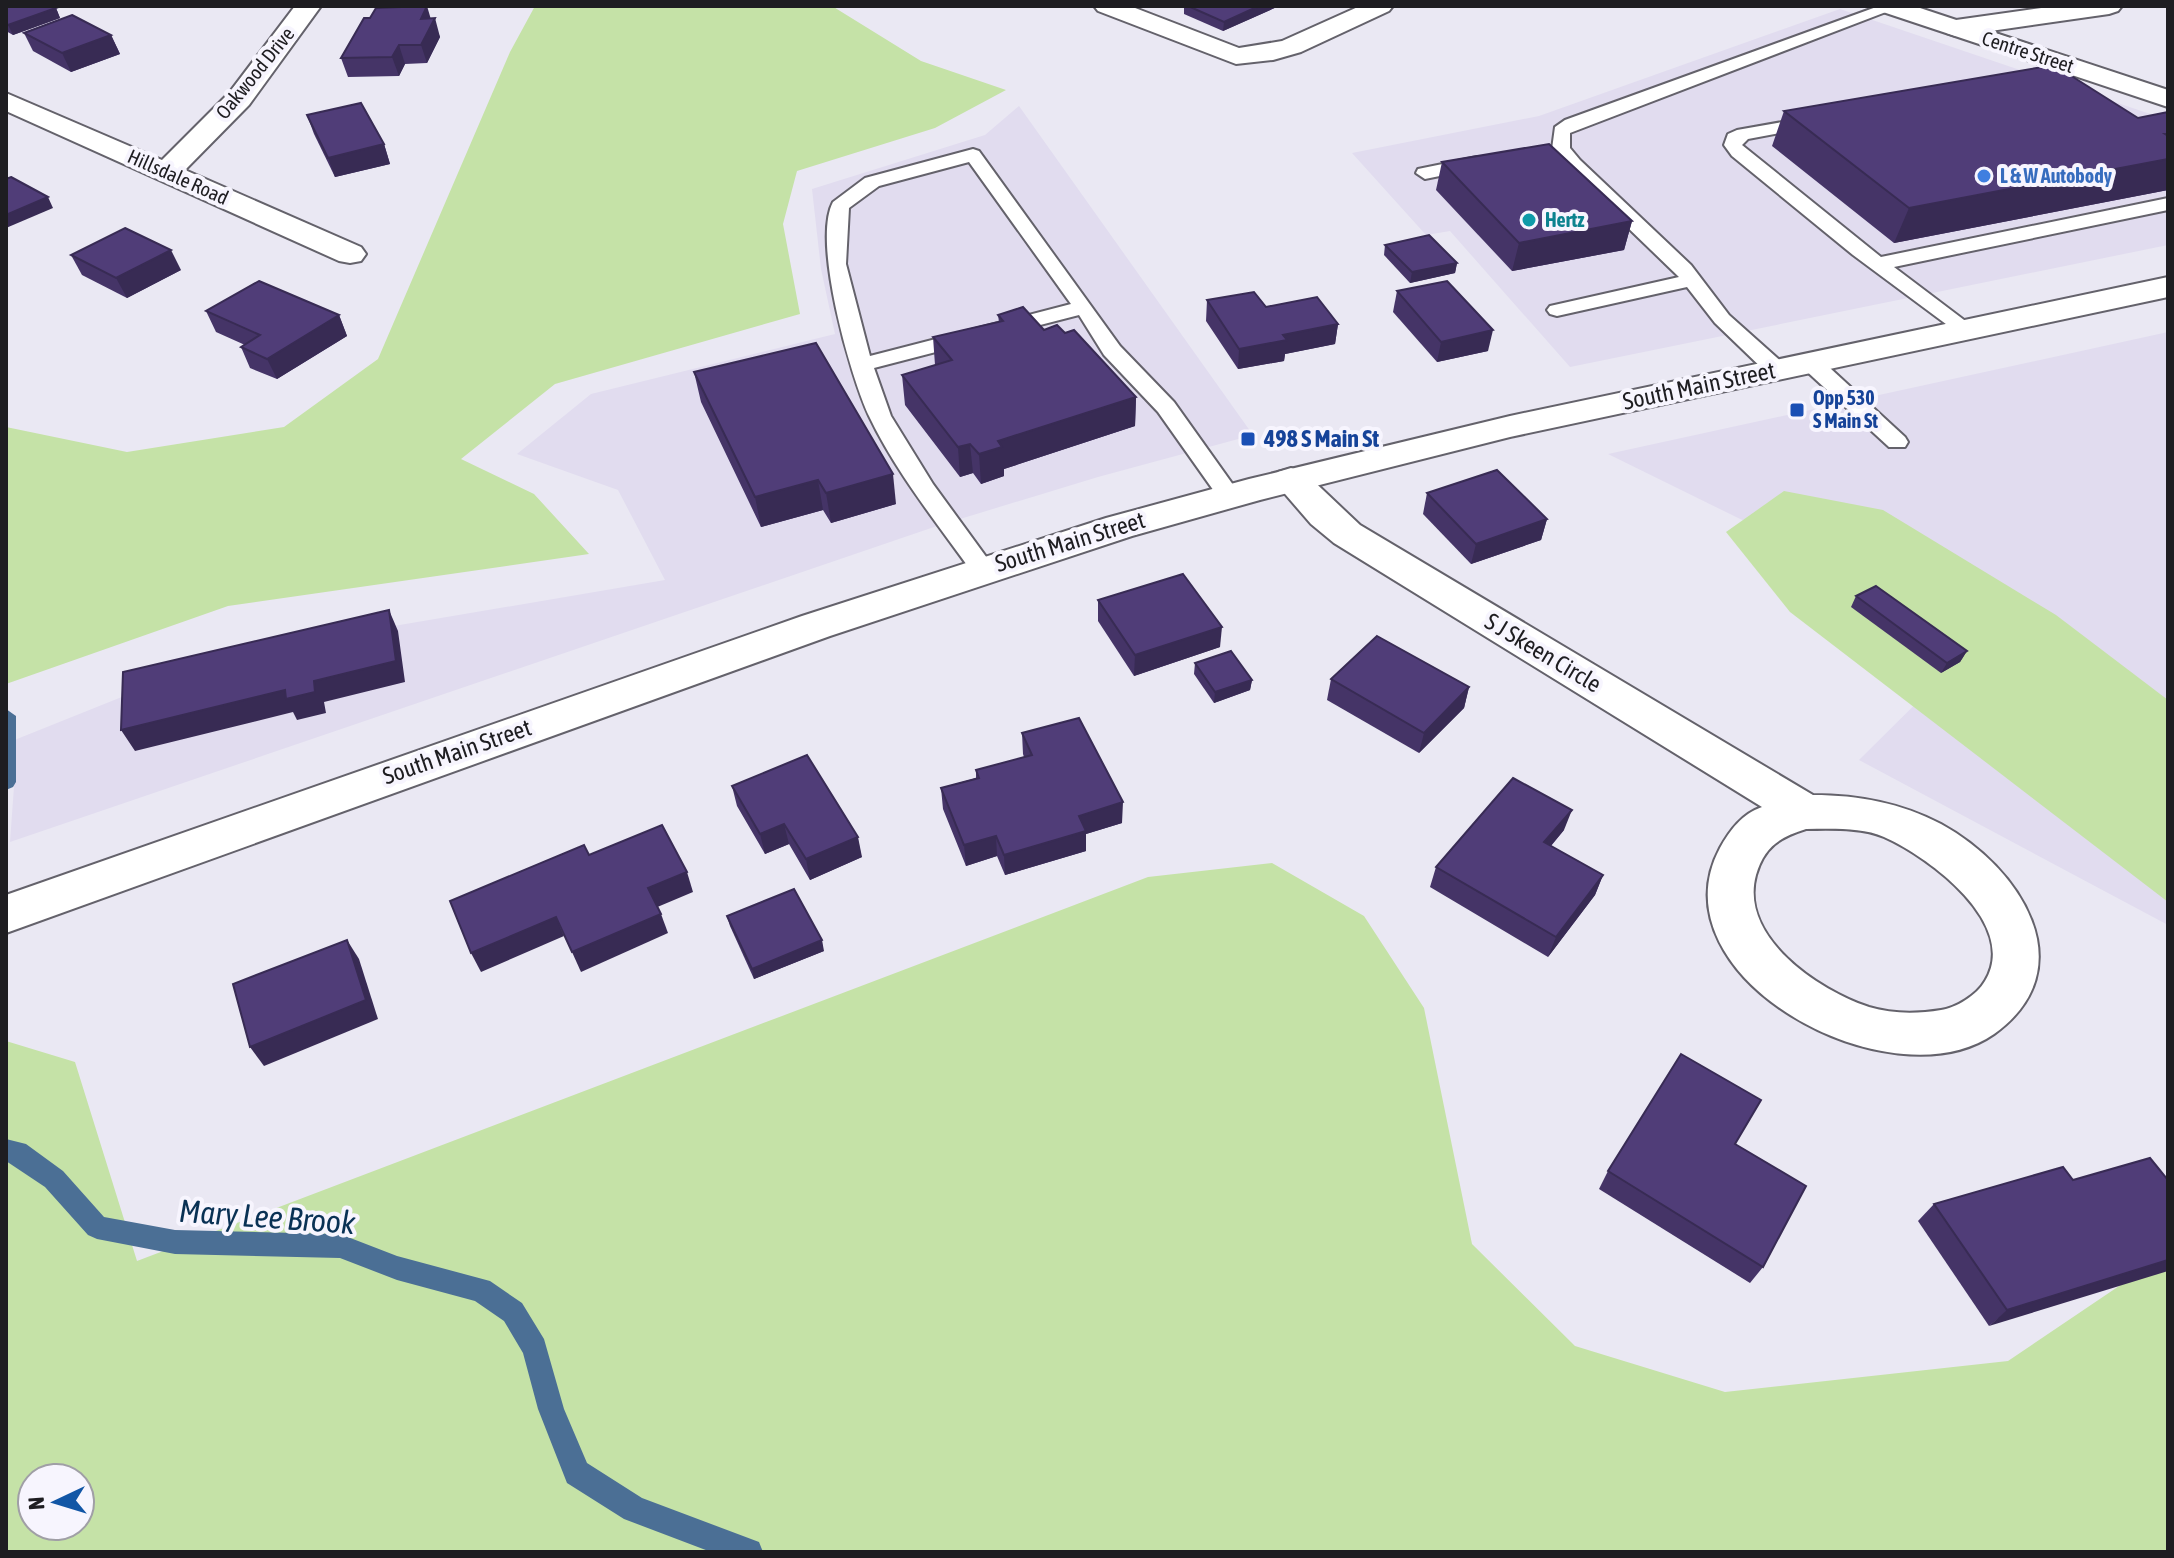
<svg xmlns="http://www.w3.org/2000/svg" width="2174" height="1558" font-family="'Asap Condensed',sans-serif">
  <rect width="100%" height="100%" fill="#eae8f3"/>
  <!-- built -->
  <g fill="#e1dcef">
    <polygon points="1840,9 2168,120 2168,245 1570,367 1450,231 1426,235 1352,153 1539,116"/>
    <polygon points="1019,106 1253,435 1098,477 937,526 10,842 16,759 12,741 229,654 665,580 618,490 517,454 591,394 835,334 821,269 812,189 985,135"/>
    <polygon points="2168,332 2168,925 1859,760 1982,638 1608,454"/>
  </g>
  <!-- green -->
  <g fill="#c5e2a7" fill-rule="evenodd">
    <polygon points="535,6 832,6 921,61 1006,90 935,128 797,171 783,224 800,314 555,384 461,459 534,494 589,554 228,606 6,684 6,427 127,452 284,427 378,359 510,52"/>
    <polygon points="1784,491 1883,510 2056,615 2168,700 2168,902 1790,612 1726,532"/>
    <path d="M 1272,863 L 1364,916 L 1424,1008 L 1472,1244 L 1575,1346 L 1725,1392 L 2008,1361 L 2168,1253 L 2168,1552 L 6,1552 L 6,1041 L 75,1062 L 137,1261 L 1148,877 ZM 32,1478 L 80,1478 L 80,1526 L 32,1526 Z"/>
  </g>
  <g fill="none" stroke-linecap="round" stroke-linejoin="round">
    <!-- stream -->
    <g fill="#4b6f95" fill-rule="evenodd">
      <polygon points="6,709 16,716 16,782 13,787 6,790"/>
      <polygon points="6,1139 26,1144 63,1171 104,1217 175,1230 340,1234 397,1256 490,1281 522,1303 544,1339 564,1409 587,1463 642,1498 759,1542 763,1552 711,1552 624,1519 567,1483 538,1409 523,1353 504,1321 475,1301 397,1280 340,1258 175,1254 97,1239 88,1235 45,1187 6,1161"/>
    </g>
    <defs>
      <g id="lane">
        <polygon points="1879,6 1899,7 1570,133 1570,148 1580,160 1691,265 1729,315 1784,364 1787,369 1784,374 1768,374 1715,323 1687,287 1557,316 1550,314 1547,310 1550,306 1679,277 1566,168 1552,149 1555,127 1565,120"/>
        <polygon points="1816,116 1825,121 1822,125 1748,139 1742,145 1881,257 2168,198 2168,210 1894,267 1976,329 1965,335 1958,333 1853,255 1732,156 1724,145 1728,134 1737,130"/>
        <path d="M 973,149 L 979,151 L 1120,346 L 1174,402 L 1241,496 L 1237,501 L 1221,501 L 1158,412 L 1104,355 L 1079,315 L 874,368 L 891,416 L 933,484 L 995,569 L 992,575 L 983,577 L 974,575 C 938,524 896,473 869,416 C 850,375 812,241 833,202 L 865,178 ZM 969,162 L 1071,304 L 870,356 L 846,264 L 849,208 L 879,186 Z"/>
        <polygon points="1477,157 1486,163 1484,167 1425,179 1416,173 1418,169"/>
        <polygon points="1810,356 1818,357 1905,437 1908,442 1905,447 1889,447 1802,367 1799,362 1802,357"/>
      </g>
      <g id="street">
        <polygon points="295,6 321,6 249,105 185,170 361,247 366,254 361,261 350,263 339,261 6,111 6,93 162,160 229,93"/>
        <polygon points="1094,6 1130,6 1239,48 1282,41 1360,6 1393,6 1389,11 1301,52 1273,60 1236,64 1098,11"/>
        <polygon points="2056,6 2122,6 2118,11 2109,14 1956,36 1947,33 1943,28 1947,23 1956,20"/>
        <path d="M 1291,468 L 1304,472 L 1360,525 L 1813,795 C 1859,795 1901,803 1941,824 C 2020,867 2086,968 1994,1034 C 1891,1106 1651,977 1720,848 C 1730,830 1742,814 1762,807 L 1334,543 L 1311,524 L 1273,480 L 1278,472 ZM 1806,829 C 1831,829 1861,827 1884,837 C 1929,857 2020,924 1985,981 C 1977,995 1956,1008 1941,1010 C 1917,1014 1892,1014 1869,1007 C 1818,990 1739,937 1756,875 C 1764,847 1780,837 1806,829 Z"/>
      </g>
      <polygon id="secondary" points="1876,6 1914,6 2168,90 2168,107 1880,11"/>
      <polygon id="primary" points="2168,277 2168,297 1510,437 1260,500 1132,536 830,636 6,933 6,895 802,616 1106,518 1249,479 1510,416"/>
    </defs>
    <!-- lane casing -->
    <use href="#lane" stroke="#64626b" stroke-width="4"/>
    <!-- street casing -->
    <use href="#street" stroke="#64626b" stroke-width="4"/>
    <!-- secondary casing -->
    <use href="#secondary" stroke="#64626b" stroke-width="4"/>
    <!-- primary casing -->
    <use href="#primary" stroke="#64626b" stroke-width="4"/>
    <!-- lane -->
    <use href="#lane" fill="#fff" fill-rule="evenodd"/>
    <!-- street -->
    <use href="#street" fill="#fff" fill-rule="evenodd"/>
    <!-- secondary -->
    <use href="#secondary" fill="#fff" fill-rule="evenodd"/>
    <!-- primary -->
    <use href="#primary" fill="#fff" fill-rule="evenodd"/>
  </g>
  <!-- wall -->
  <g fill="#453467">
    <polygon points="6,6 56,8 60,18 13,35 6,31"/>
    <polygon points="1184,6 1279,6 1223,31 1184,14"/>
    <polygon points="370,18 431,18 440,37 427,63 405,64 399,76 348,77 341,58"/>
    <polygon points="24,33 111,35 120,54 71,72 33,51"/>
    <polygon points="1784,111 2138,118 2168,112 2168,190 1894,243 1772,146"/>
    <polygon points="307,115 384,144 390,164 335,177 314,134"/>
    <polygon points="1442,162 1632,221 1624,250 1512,271 1436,190"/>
    <polygon points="1385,245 1457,263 1455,273 1410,283 1384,255"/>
    <polygon points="71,255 181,270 127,298 82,275"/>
    <polygon points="1397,291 1488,351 1437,362 1393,312"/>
    <polygon points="1207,300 1266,307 1338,324 1335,344 1285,354 1284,361 1238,369 1206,321"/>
    <polygon points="206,311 339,315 347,336 277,379 250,368 241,347 245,345 216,332"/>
    <polygon points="998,315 1044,330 1065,333 1136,397 1135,426 1004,469 1004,476 981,484 973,473 960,477 905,405 902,375 935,365 933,337 999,322"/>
    <polygon points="694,372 896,504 831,523 823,510 761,527 701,402"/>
    <polygon points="1427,493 1547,519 1541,540 1471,564 1423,514"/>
    <polygon points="1856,596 1967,651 1960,662 1941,673 1851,607"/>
    <polygon points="1098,600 1220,647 1134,676 1098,621"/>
    <polygon points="1195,663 1252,680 1250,690 1214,703 1194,674"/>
    <polygon points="1331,679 1469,687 1464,708 1419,753 1327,700"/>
    <polygon points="1022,733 1122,823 1086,834 1086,851 1005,875 997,856 966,866 943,809 941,788 976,778 976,770 1024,757 1023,754"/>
    <polygon points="732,786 862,857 810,880 789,844 765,854 737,806"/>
    <polygon points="1564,830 1551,846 1603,875 1595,895 1548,957 1430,887 1436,867"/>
    <polygon points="727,916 824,951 754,979 730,926"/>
    <polygon points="1735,1144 1763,1267 1750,1283 1599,1189 1608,1171"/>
    <polygon points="2073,1180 2168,1180 1989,1326 1918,1221 1934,1204"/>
  </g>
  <!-- shaded-wall -->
  <g fill="#382b54">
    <polygon points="427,6 432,23 435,18 440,37 427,63 421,45 421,19"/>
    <polygon points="1259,6 1279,6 1223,31 1224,22"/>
    <polygon points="56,8 60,18 13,35 8,25"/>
    <polygon points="111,35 120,54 71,72 62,53"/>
    <polygon points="399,45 405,64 399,76 392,57"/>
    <polygon points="2165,134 2168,134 2168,190 1894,243 1909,208"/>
    <polygon points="384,144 390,164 335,177 328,158"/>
    <polygon points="48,197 53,208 6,228 6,215"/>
    <polygon points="1632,221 1624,250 1512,271 1519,243"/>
    <polygon points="171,250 181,270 127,298 116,278"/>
    <polygon points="1457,263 1455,273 1410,283 1412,272"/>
    <polygon points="339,315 347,336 277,379 267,359"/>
    <polygon points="1338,324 1335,344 1285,354 1284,361 1238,369 1239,349 1283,335"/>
    <polygon points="1493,330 1488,351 1437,362 1441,342"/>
    <polygon points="1136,397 1135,426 1004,469 1004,476 981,484 979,454 998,441"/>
    <polygon points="970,444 973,473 960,477 958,447"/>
    <polygon points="893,474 896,504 831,523 826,493"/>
    <polygon points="818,480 823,510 761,527 755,497"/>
    <polygon points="1547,519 1541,540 1471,564 1476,544"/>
    <polygon points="389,610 398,631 405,682 324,702 326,713 297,720 293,712 135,751 121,730 285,690 314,681"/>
    <polygon points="1222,627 1220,647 1134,676 1135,655"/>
    <polygon points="1967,651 1960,662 1941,673 1947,663"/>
    <polygon points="1252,680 1250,690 1214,703 1215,692"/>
    <polygon points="1469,687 1464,708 1419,753 1424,733"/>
    <polygon points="1123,802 1122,823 1086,834 1086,851 1005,875 1004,855 1079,816"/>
    <polygon points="1572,810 1564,830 1537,862 1544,842"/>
    <polygon points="784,824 789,844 765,854 760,834"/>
    <polygon points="996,836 997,856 966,866 964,845"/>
    <polygon points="858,837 862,857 810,880 806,859"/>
    <polygon points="687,872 693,892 655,908 648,888"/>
    <polygon points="1603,875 1595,895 1548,957 1556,937"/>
    <polygon points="661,914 668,933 581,972 572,952"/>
    <polygon points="556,917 564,936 481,972 471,953"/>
    <polygon points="347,940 359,959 378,1019 264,1066 250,1047"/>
    <polygon points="822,940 824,951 754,979 752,969"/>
    <polygon points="2168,1260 2168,1271 1989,1326 2007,1310"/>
  </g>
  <!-- building -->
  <g fill="#503d78" stroke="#382b54" stroke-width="2">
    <polygon points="6,6 51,6 56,8 8,25 6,24"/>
    <polygon points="427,6 421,19 435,18 421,45 399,45 392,57 341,58 364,18 370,18 376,8"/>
    <polygon points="1188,6 1259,6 1224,22"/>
    <polygon points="72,15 111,35 62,53 24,33"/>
    <polygon points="2054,65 2138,118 2168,112 2168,134 2165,134 2168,136 2168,159 1909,208 1784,111"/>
    <polygon points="361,103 384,144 328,158 307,115"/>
    <polygon points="1549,144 1632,221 1519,243 1442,162"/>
    <polygon points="11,177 48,197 6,215 6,179"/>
    <polygon points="125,228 171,250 116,278 71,255"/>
    <polygon points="1429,235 1457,263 1412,272 1385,245"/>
    <polygon points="259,281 339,315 267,359 241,347 260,335 206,311"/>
    <polygon points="1447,281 1493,330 1441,342 1397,291"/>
    <polygon points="1254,292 1266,307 1317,297 1338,324 1283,335 1287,340 1239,349 1207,300"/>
    <polygon points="1023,307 1044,330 1057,325 1065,333 1074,330 1136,397 998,441 1002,447 979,454 970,444 958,447 902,375 952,360 933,337 1003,321 998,315"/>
    <polygon points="816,343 893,474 826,493 818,480 755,497 694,372"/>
    <polygon points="1497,470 1547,519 1476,544 1427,493"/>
    <polygon points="1183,574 1222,627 1135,655 1098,600"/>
    <polygon points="1876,586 1967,651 1947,663 1856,596"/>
    <polygon points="389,610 396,661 314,681 315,692 286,699 285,690 121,730 123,672"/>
    <polygon points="1377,636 1469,687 1424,733 1331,679"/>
    <polygon points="1231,651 1252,680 1215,692 1195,663"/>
    <polygon points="1079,718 1123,802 1079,816 1086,831 1004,855 996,836 964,845 941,788 979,778 976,770 1032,755 1022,733"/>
    <polygon points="807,755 858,837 806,859 784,824 760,834 732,786"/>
    <polygon points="1513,778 1572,810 1544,842 1603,875 1556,937 1436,867"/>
    <polygon points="662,825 687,872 648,888 661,914 572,952 556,917 471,953 450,901 584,845 589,855"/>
    <polygon points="794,889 822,940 752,969 727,916"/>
    <polygon points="347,940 366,1000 250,1047 233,984"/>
    <polygon points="1681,1054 1761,1100 1735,1144 1806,1186 1763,1267 1608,1171"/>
    <polygon points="2150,1158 2168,1180 2168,1260 2007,1310 1934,1204 2063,1167 2073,1180"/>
  </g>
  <!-- markers -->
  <circle fill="#3f7fe0" stroke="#f7f5fe" stroke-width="3" cx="1984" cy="176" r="8"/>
  <circle fill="#0f9aa8" stroke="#f7f5fe" stroke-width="3" cx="1529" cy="220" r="8"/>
  <g fill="#1a4fb4" stroke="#f7f5fe" stroke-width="3">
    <rect x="1789" y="402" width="16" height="16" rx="4"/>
    <rect x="1240" y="431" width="16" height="16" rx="4"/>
  </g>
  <g text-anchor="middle" stroke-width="8" stroke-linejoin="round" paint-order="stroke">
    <!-- far-street labels -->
    <g font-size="20" fill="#1e1d21" stroke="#f7f5fe">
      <text transform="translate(2028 52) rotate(18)" y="7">Centre Street</text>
      <text transform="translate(255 73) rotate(-51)" y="7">Oakwood Drive</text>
      <text transform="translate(178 177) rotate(24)" y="7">Hillsdale Road</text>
    </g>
    <!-- far-shop labels -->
    <g font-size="20" font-weight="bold" fill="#366cbe" stroke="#f7f5fe" text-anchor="start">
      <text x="2000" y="183">L &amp; W Autobody</text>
    </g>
    <!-- far-culture labels -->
    <g font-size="20" font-weight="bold" fill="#0d838f" stroke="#f7f5fe" text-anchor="start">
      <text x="1545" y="227">Hertz</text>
    </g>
    <!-- far-transit labels -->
    <g font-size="20" font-weight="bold" fill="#164399" stroke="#f7f5fe" text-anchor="start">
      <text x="1813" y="405">Opp 530<tspan x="1813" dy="23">S Main St</tspan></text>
    </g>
    <!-- street labels -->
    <g font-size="24" fill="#1e1d21" stroke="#f7f5fe">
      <text transform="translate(1699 386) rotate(-12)" y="8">South Main Street</text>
      <text transform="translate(1070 542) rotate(-17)" y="8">South Main Street</text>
      <text transform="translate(1543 653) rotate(31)" y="8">S J Skeen Circle</text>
      <text transform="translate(457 752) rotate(-19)" y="8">South Main Street</text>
    </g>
    <!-- transit labels -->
    <g font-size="24" font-weight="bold" fill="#164399" stroke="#f7f5fe" text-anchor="start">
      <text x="1264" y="447">498 S Main St</text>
    </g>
    <!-- near-water labels -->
    <g font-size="32" font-style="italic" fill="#093154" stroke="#f7f5fe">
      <text transform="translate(267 1217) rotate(4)" y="11">Mary Lee Brook</text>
    </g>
  </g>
  <!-- border -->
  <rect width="2174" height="1558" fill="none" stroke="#1e1d21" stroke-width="16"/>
  <!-- north arrow -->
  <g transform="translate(56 1502) rotate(266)"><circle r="38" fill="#f7f5fe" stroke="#a09fa6" stroke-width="2"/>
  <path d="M0-6L14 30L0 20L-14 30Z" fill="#1256a6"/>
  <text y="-12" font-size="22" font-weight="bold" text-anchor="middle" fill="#1e1d21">N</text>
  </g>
</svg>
